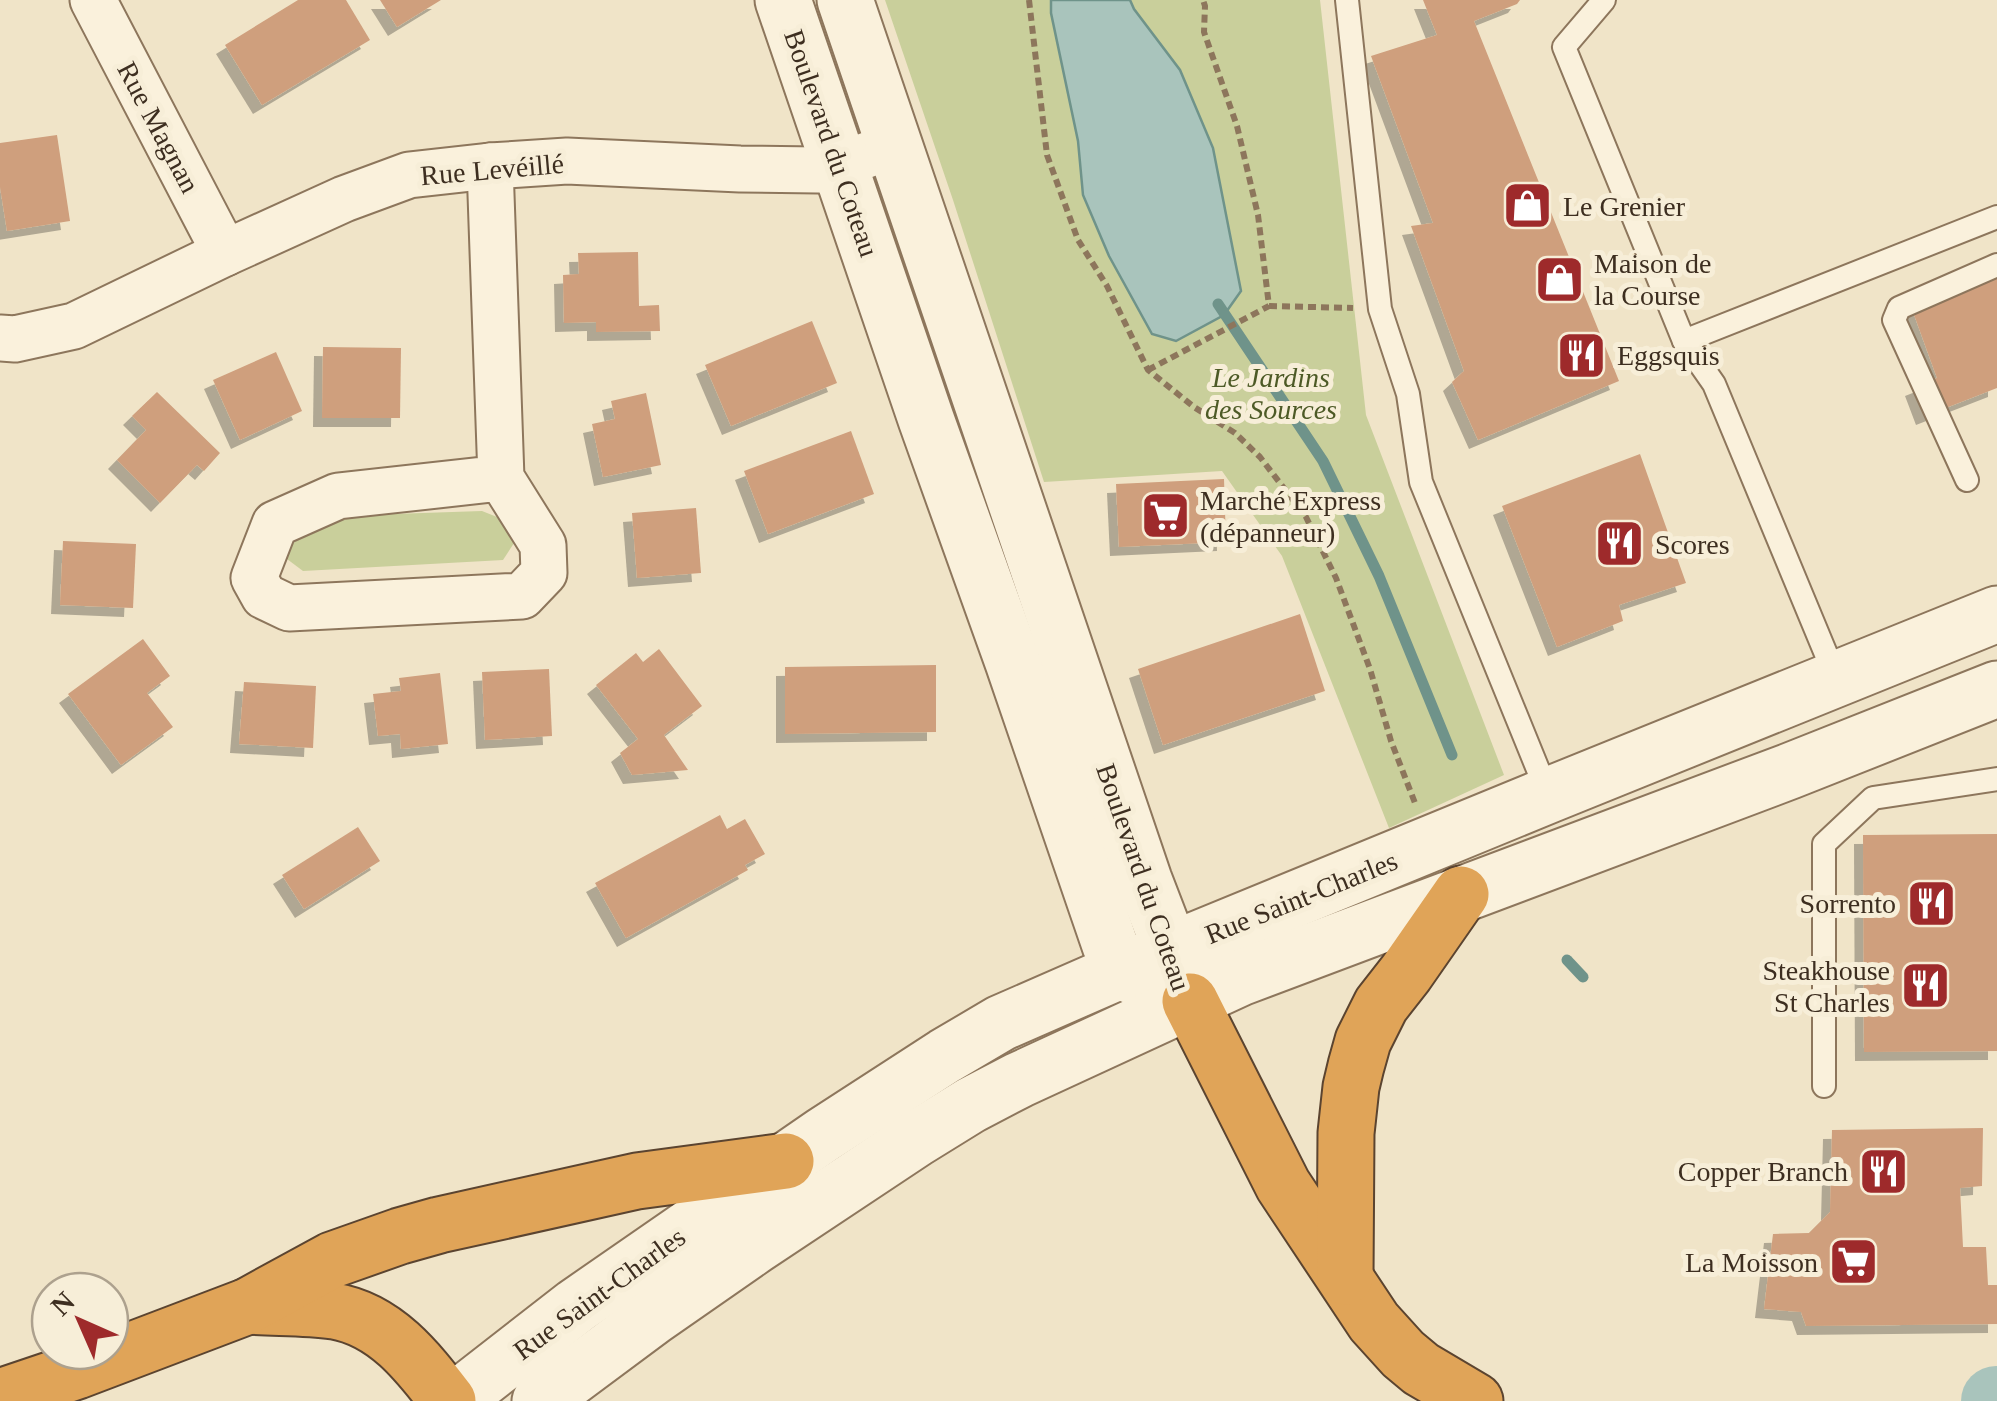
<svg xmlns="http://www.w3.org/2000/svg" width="1997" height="1401" font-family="'Times New Roman',serif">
  <defs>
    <filter id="shadow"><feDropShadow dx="-9" dy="9" stdDeviation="0" flood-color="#0004"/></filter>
  </defs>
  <rect width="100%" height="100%" fill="#f0e4c8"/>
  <!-- green -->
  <g fill="#c9cf9b">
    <polygon points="885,0 1051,0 1051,13 1078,141 1083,195 1109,256 1152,334 1241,290 1213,148 1180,70 1134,9 1130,0 1320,0 1366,415 1504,775 1389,828 1282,556 1222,471 1044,482 953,200"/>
    <polygon points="482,511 507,521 516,540 503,560 303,571 279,553 318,526 363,515"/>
  </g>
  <!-- water -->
  <polygon fill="#a9c4bc" stroke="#6f938a" stroke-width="2.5" points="1051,0 1130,0 1134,9 1180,70 1213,148 1241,291 1224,315 1176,341 1152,334 1109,256 1083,195 1078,141 1051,13"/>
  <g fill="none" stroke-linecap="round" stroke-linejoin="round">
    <!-- stream -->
    <g stroke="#6f938a" stroke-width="11">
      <polyline points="1218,304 1323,461 1379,576 1452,755"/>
      <polyline points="1567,960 1583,977"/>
    </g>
    <!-- river -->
    <polyline stroke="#a9c4bc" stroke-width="70" points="1996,1401 1997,1401"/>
  </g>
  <!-- building -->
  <g fill="#cf9f7d" filter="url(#shadow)">
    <polygon points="298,0 346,0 370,40 262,105 225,45"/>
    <polygon points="380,0 441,0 397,27"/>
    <polygon points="1423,0 1520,0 1517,4 1474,21 1619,381 1478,440 1452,382 1464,371 1411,226 1433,223 1371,56 1437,35"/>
    <polygon points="57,135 70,221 7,231 0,187 0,143"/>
    <polygon points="638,252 639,306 659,305 660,331 596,332 596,322 564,323 563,275 579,274 578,253"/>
    <polygon points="1997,278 1997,388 1925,416 1914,387 1937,378 1912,309"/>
    <polygon points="812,321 837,383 731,426 705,365"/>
    <polygon points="323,347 401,348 400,418 322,418"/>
    <polygon points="276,352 302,411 240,440 213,380"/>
    <polygon points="157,392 220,453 204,471 197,465 160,503 117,460 146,430 132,416"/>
    <polygon points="646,393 661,465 603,477 592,424 615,419 611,401"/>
    <polygon points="851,431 874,494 768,534 744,471"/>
    <polygon points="1640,454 1686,583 1619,605 1623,621 1557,647 1502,506"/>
    <polygon points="1224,479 1226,542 1119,547 1116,484"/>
    <polygon points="696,508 701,573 637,578 632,513"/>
    <polygon points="63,541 136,544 133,608 60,605"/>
    <polygon points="1300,614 1325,691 1163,745 1138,669"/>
    <polygon points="143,639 170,676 147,693 173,727 121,765 68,694"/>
    <polygon points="659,649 702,706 664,735 688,770 632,775 620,753 638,739 596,685 636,653 643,662"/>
    <polygon points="936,665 936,732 785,734 785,667"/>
    <polygon points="549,669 552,736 485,740 482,672"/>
    <polygon points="440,673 448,744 401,749 400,734 378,736 373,694 401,691 399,678"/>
    <polygon points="244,682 316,686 313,748 239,744"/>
    <polygon points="720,815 727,829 745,819 765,854 745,865 748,870 626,938 595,883"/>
    <polygon points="358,827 380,861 304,909 282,875"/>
    <polygon points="1997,834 1997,1051 1864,1052 1863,835"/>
    <polygon points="1983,1128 1982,1186 1960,1188 1963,1247 1986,1247 1988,1285 1997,1285 1997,1324 1806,1326 1801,1312 1764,1309 1773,1234 1809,1233 1830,1212 1832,1130"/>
  </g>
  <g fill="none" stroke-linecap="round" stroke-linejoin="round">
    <defs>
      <g id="service">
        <polyline points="1347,0 1380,309 1408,394 1421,482 1548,794"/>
        <polyline points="1604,0 1564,47 1684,341 1714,384 1836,678"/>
        <polyline points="1684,341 1997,217"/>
        <polyline points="1967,480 1894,320 1899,308 1997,265"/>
        <polyline points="1824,1086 1824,844 1873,798 1997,779"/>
      </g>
      <g id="minor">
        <polyline points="93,0 225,253"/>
        <polyline points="490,166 501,478 543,545 544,573 522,596 289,608 264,596 254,578 275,524 338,496 501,478"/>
        <polyline points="0,338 15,339 74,326 225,253 344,199 409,175 490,166 567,161 740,169 818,170 840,165 894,145"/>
      </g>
      <g id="tertiary">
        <polyline points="783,0 926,419 1013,662 1110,945 1120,971 1155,986"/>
        <polyline points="845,0 1144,880 1184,984"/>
        <polyline points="454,1401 576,1306 823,1135 945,1056 1001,1023 1120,971 1549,795 1997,614"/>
        <polyline points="540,1401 653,1317 755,1246 916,1139 971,1105 1019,1080 1240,978 1790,771 1997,689"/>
      </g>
      <g id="motorway">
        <polyline points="1190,1001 1283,1185 1374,1322 1403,1354 1421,1369 1475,1401"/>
        <polyline points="1345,1277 1346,1133 1351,1087 1356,1066 1363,1041 1381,1005 1406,973 1461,894"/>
        <path d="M 248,1306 C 276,1308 306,1307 334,1311 C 386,1320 418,1362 448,1401"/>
        <polyline points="0,1397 77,1371 248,1306 332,1260 400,1236 439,1225 637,1181 786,1161"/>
      </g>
    </defs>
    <!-- service casing -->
    <use href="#service" stroke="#8d765c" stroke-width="26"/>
    <!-- minor casing -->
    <use href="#minor" stroke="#8d765c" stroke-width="49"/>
    <!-- tertiary casing -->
    <use href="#tertiary" stroke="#8d765c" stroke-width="59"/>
    <!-- motorway casing -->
    <use href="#motorway" stroke="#5b4430" stroke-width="59"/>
    <!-- path -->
    <g stroke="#8d765c" stroke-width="6" stroke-dasharray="8 5" stroke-linecap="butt">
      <polyline points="1029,0 1047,155 1078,240 1107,286 1148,370 1194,407 1235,433 1260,457 1306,517 1336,578 1370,669 1391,741 1415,803"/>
      <polyline points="1269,306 1353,308"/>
      <polyline points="1148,370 1269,306 1258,215 1237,126 1204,32 1205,6 1203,0"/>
    </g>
    <!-- service -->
    <use href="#service" stroke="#faf1dc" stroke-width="22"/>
    <!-- minor -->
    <use href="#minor" stroke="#faf1dc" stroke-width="45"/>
    <!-- tertiary -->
    <use href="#tertiary" stroke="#faf1dc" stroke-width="55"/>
    <!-- motorway -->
    <use href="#motorway" stroke="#e0a458" stroke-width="55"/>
  </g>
  <!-- icons -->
  <defs>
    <symbol id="shop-square" viewBox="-11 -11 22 22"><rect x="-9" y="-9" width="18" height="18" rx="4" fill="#9e2a2b" stroke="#f7eed8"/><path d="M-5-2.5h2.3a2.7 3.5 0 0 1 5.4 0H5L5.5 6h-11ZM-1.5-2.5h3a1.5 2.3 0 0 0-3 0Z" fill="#fff"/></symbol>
    <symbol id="restaurant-square" viewBox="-11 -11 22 22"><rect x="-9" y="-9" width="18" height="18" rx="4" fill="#9e2a2b" stroke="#f7eed8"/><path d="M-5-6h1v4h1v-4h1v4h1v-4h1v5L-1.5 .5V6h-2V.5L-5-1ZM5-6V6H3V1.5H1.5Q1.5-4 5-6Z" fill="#fff"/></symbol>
    <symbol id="supermarket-square" viewBox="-11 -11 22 22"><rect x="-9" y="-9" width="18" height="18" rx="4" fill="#9e2a2b" stroke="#f7eed8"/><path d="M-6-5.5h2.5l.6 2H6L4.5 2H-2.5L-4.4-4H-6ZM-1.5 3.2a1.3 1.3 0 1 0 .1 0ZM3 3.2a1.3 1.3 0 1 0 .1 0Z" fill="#fff"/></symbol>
  </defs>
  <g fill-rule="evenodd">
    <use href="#shop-square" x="1500" y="178" width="55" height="55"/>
    <use href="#shop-square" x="1532" y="252" width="55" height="55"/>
    <use href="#restaurant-square" x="1554" y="328" width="55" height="55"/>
    <use href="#supermarket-square" x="1138" y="488" width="55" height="55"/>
    <use href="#restaurant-square" x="1592" y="516" width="55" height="55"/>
    <use href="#restaurant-square" x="1904" y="876" width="55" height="55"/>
    <use href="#restaurant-square" x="1898" y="958" width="55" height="55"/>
    <use href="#restaurant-square" x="1856" y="1144" width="55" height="55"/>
    <use href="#supermarket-square" x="1826" y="1234" width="55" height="55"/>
  </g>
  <g text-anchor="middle" stroke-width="10" stroke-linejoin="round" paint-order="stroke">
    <!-- street labels -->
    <g font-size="28" fill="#3d2e20" stroke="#f7eed8">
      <text transform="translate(159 127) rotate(62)" y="10">Rue Magnan</text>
      <text transform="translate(832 143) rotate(71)" y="10">Boulevard du Coteau</text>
      <text transform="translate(492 169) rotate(-5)" y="10">Rue Levéillé</text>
      <text transform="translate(1144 877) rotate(71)" y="10">Boulevard du Coteau</text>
      <text transform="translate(1301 897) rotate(-22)" y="10">Rue Saint-Charles</text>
      <text transform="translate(599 1293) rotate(-36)" y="10">Rue Saint-Charles</text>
    </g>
    <!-- poi labels -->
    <g font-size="28" fill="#3d2e20" stroke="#f7eed8" text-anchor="start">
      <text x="1563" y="216">Le Grenier</text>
      <text x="1594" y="273">Maison de<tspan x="1594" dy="32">la Course</tspan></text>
      <text x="1617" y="365">Eggsquis</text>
      <text x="1200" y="510">Marché Express<tspan x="1200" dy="32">(dépanneur)</tspan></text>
      <text x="1655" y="554">Scores</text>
      <text x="1896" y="913" text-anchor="end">Sorrento</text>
      <text x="1890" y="980" text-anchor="end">Steakhouse<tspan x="1890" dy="32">St Charles</tspan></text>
      <text x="1848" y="1181" text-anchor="end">Copper Branch</text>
      <text x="1818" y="1272" text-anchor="end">La Moisson</text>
    </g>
    <!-- park labels -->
    <g font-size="28" font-style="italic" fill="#4d5a26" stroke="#f7eed8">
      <text x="1271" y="387">Le Jardins<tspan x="1271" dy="32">des Sources</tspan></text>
    </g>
  </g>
  <!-- north arrow -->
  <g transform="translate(80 1321) rotate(315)"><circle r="48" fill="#f7eed8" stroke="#ada18e" stroke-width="2.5"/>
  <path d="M0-8L18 38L0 25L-18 38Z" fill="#9e2a2b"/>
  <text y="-15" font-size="28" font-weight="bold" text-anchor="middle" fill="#3d2e20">N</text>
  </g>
</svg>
